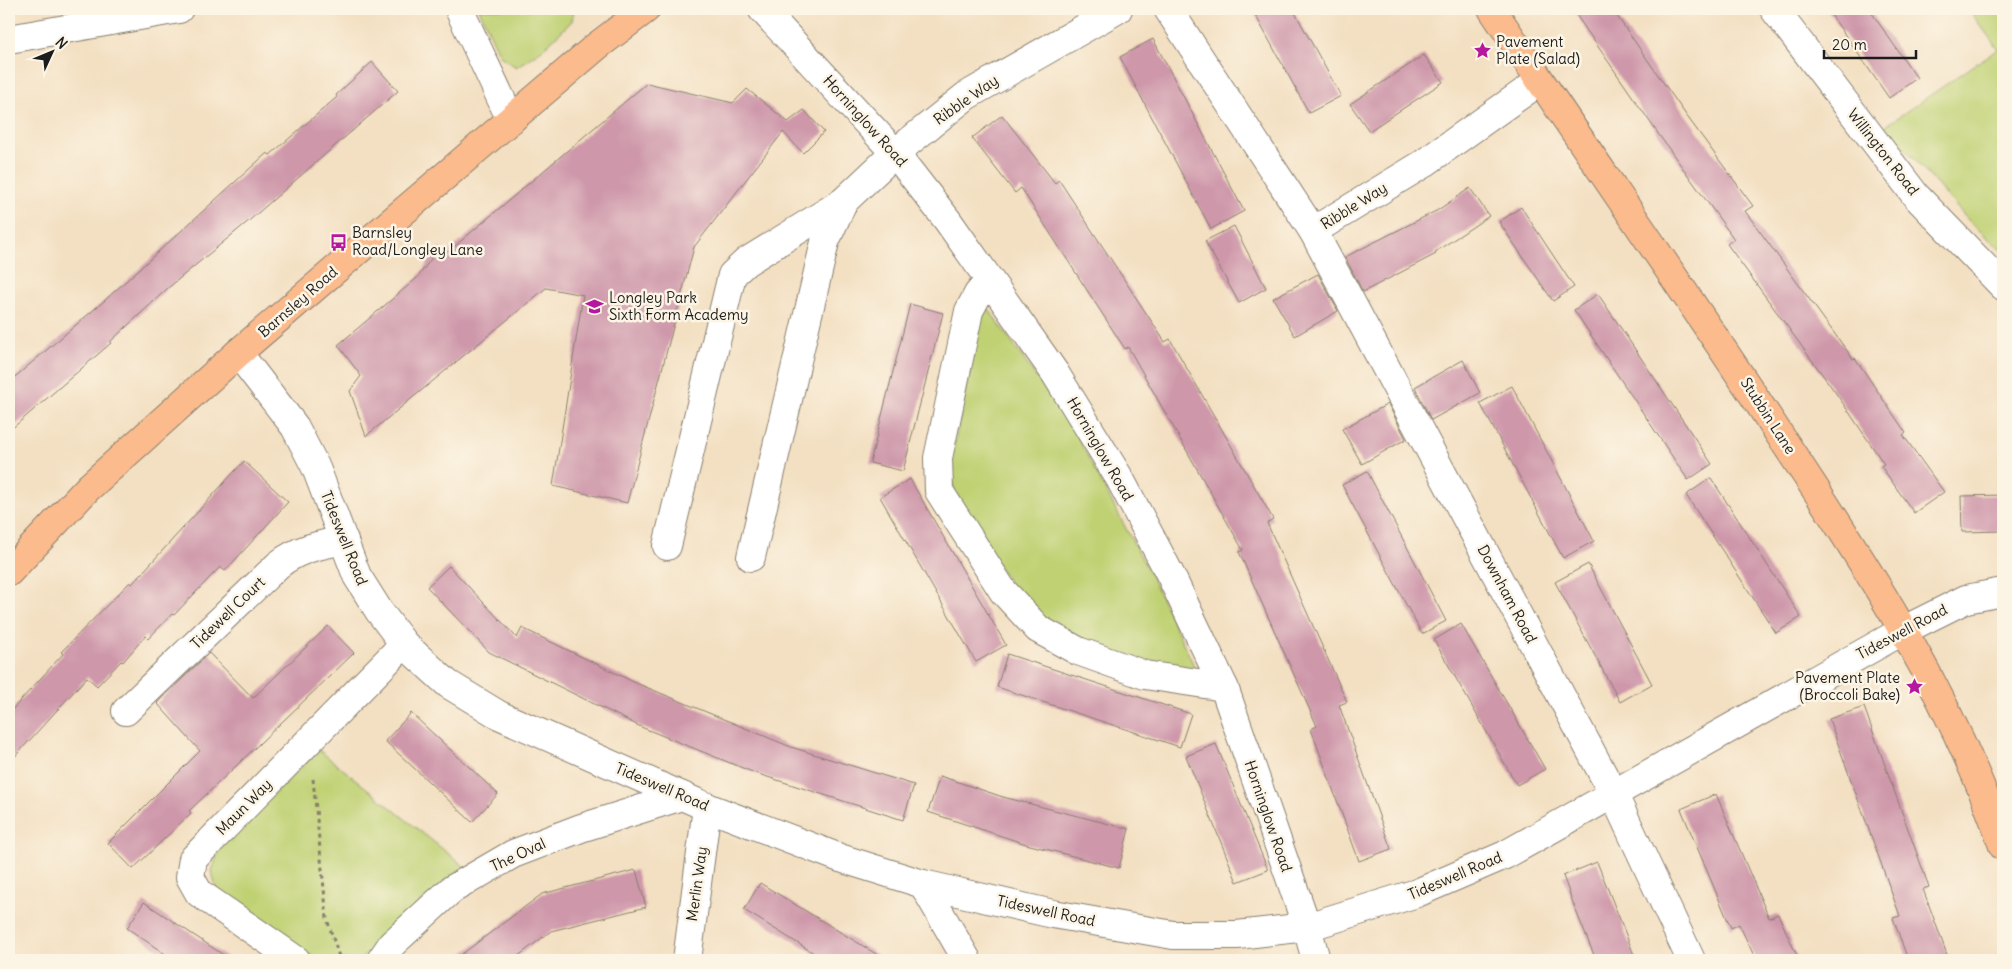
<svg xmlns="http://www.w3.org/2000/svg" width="2012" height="969" font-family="Delius,sans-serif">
  <rect width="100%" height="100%" fill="#fcf5e5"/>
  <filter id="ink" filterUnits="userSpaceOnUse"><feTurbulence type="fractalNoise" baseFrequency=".02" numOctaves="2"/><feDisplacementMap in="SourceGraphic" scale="10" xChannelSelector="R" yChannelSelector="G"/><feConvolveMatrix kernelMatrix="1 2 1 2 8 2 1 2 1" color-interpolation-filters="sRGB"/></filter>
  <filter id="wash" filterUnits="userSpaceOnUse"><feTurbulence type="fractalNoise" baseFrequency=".0096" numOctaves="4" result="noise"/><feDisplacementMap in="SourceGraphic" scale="20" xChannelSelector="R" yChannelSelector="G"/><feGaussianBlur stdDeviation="1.12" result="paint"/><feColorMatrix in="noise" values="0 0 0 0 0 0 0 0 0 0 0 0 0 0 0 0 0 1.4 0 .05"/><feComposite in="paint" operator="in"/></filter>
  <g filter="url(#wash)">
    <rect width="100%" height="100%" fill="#f3dfc1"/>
    <!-- green -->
    <g fill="#bfd173" stroke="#6e7648">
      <polygon points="479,9 574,9 572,21 542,50 516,67 500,56"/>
      <polygon points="1968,9 2003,9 2003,252 1968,220 1885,126 1998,49"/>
      <polygon points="984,303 1073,429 1148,570 1198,674 1115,655 1049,623 1014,592 955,492 949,470"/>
      <polygon points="319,750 465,867 406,914 360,960 318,960 216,890 212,871 220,846"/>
    </g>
    <g id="blocks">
      <!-- building -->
      <g fill="#ce97aa">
        <polygon points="1252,9 1293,9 1341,96 1309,113"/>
        <polygon points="1572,9 1612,9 1686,115 1753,206 1745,211 1853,359 1855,358 1906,433 1903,435 1944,492 1914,513 1881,466 1884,464 1838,396 1727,244 1734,239 1659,135"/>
        <polygon points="1827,9 1869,9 1917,78 1889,98"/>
        <polygon points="1153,39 1244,211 1211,229 1120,57"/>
        <polygon points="1424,55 1443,82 1369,131 1350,104"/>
        <polygon points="372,62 398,91 251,219 168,288 110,342 111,343 9,431 9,382 104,301 267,153 270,155 337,97 336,95"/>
        <polygon points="647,83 733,103 747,89 788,122 804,110 824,132 803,153 783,132 694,247 627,503 553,486 583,295 546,288 366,436 350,391 361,376 338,345 417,278 439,248 448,252"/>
        <polygon points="1002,115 1055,183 1059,180 1165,342 1170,339 1273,519 1267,523 1347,702 1339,705 1391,849 1359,861 1311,729 1317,726 1239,552 1243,550 1128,347 1125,349 1021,188 1015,193 972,138"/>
        <polygon points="1470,188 1489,216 1435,252 1436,254 1363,292 1345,257 1438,210"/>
        <polygon points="1521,207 1574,287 1553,301 1499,222"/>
        <polygon points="1234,226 1266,288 1239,303 1205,241"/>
        <polygon points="1318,274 1338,311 1295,336 1273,298"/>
        <polygon points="1598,294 1712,464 1688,480 1574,310"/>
        <polygon points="910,304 943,313 903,471 870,463"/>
        <polygon points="1463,360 1480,393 1431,420 1415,387"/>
        <polygon points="1512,386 1594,541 1563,558 1480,403"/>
        <polygon points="1388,404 1406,439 1362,464 1342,429"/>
        <polygon points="244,461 288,502 225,571 220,567 174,615 172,614 148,639 145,636 123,662 121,661 97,686 87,677 9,763 9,713 63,654 61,652 130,582 132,584"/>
        <polygon points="1367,471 1446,621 1422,634 1342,485"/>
        <polygon points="1711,478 1801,617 1776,633 1686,495"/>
        <polygon points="910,479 1006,645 976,662 880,497"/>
        <polygon points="2003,495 2003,531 1962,532 1961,496"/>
        <polygon points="1588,564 1652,684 1620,702 1555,582"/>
        <polygon points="449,566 517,638 522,628 636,683 791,747 914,785 903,820 755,773 641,727 489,652 427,587"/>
        <polygon points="1461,624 1545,769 1517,785 1434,640"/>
        <polygon points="328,626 354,653 189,811 191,813 133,869 108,843 200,751 157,703 209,653 253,698"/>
        <polygon points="1007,654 1191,714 1180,747 997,687"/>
        <polygon points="1864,707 1929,887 1923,889 1949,960 1908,960 1893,918 1900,916 1829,719"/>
        <polygon points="411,713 498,794 472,822 385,741"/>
        <polygon points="1216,744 1268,870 1237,882 1186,756"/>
        <polygon points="940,776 1003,797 1129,829 1119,868 1026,844 928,812"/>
        <polygon points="1716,794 1769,918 1778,914 1799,960 1756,960 1739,924 1731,928 1681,809"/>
        <polygon points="1597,862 1617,912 1636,960 1596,960 1576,911 1563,876"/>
        <polygon points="636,870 646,907 551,931 513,960 454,960 542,894"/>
        <polygon points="760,883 886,960 825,960 744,910"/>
        <polygon points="144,902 231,960 174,960 127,928"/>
      </g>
    </g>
  </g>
  <g filter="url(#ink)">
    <use href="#blocks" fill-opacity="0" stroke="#887e6e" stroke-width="1"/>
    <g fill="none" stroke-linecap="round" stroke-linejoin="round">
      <defs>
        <g id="minor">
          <polyline points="459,9 511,120"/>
          <polyline points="762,9 895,153 948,221 1055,373 1120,479 1171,576 1224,687 1307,927 1316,960"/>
          <polyline points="1168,9 1313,231 1423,164 1540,81"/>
          <polyline points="1774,9 1916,196 2003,286"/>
          <polyline points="9,39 179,9"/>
          <polyline points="1313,231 1613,793 1691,960"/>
          <polyline points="989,281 978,294 969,311 938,458 939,491 1003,591 1038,629 1078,651 1145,675 1224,687"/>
          <polyline points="238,353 295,427 316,468 357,576 379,611 404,644 448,684 499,715 707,807 840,858 923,884 1053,914 1173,935 1237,935 1307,927 1417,893 1505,855 1904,630 1966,599 2003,592"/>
          <polyline points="667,546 732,275 746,262 843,202 895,153 966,96 1118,9"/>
          <polyline points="751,557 825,242 843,202"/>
          <path d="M 126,711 L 278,565 C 298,549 319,545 344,540"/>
          <polyline points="923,884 967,960"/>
          <polyline points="296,960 199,893 190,877 193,859 404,644"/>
          <polyline points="381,960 392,944 451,890 513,854 581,828 682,796"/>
          <polyline points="687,960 707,807"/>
        </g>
        <g id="major">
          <path d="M 1492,9 C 1589,154 1689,297 1785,443 C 1870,571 1953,699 2003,846"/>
          <polyline points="9,572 88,488 238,353 597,46 646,9"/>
        </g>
      </defs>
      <!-- minor casing -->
      <use href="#minor" stroke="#887e6e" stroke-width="30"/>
      <!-- major casing -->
      <use href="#major" stroke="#887e6e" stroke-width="30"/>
      <!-- path -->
      <polyline stroke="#887e6e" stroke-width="3" stroke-dasharray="4 4" stroke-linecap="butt" points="313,779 327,919 340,960"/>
      <!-- minor -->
      <use href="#minor" stroke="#fff" stroke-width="28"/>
      <!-- major -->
      <use href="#major" stroke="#fbbb8c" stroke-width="28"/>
    </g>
  </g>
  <!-- icons -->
  <defs>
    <symbol id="sight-bare" viewBox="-9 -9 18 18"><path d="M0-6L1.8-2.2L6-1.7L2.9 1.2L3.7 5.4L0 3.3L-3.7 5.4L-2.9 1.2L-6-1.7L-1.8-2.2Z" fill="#b5179e" stroke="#fcf5e5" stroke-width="2.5" paint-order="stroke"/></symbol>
    <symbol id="bus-bare" viewBox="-9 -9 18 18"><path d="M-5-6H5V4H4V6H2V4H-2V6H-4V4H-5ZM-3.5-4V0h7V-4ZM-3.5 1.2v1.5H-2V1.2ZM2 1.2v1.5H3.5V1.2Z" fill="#b5179e" stroke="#fcf5e5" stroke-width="2.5" paint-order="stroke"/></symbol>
    <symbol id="university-bare" viewBox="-9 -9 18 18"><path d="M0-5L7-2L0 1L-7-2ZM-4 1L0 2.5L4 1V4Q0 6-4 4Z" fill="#b5179e" stroke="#fcf5e5" stroke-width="2.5" paint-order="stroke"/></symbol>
  </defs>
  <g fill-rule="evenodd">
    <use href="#sight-bare" x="1470" y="38" width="25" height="25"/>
    <use href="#bus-bare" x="326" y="230" width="25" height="25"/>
    <use href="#university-bare" x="582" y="294" width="25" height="25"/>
    <use href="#sight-bare" x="1902" y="674" width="25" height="25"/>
  </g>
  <g text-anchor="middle" stroke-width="5" stroke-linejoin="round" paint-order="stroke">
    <!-- poi labels -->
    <g font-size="15" fill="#1c1c1c" stroke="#fcf5e5" text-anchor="start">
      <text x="1496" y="47">Pavement<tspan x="1496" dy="17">Plate (Salad)</tspan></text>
      <text x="352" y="238">Barnsley<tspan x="352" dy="17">Road/Longley Lane</tspan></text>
      <text x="609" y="303">Longley Park<tspan x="609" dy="17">Sixth Form Academy</tspan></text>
      <text x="1900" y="683" text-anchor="end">Pavement Plate<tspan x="1900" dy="17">(Broccoli Bake)</tspan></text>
    </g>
    <!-- street labels -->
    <g font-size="15" fill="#1c1c1c" stroke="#fcf5e5">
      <text transform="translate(966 100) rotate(-35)" y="5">Ribble Way</text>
      <text transform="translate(865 121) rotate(48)" y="5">Horninglow Road</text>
      <text transform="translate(1883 152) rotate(52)" y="5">Willington Road</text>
      <text transform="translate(1354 206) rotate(-32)" y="5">Ribble Way</text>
      <text transform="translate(298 302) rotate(-41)" y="5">Barnsley Road</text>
      <text transform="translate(1768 416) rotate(57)" y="5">Stubbin Lane</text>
      <text transform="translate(1100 449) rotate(60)" y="5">Horninglow Road</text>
      <text transform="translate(344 538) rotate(68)" y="5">Tideswell Road</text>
      <text transform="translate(1507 594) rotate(62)" y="5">Downham Road</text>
      <text transform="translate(228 613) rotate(-44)" y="5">Tidewell Court</text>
      <text transform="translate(1902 632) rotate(-28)" y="5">Tideswell Road</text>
      <text transform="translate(662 787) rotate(23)" y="5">Tideswell Road</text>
      <text transform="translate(244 807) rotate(-45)" y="5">Maun Way</text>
      <text transform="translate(1268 816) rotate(71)" y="5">Horninglow Road</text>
      <text transform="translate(518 855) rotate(-25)" y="5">The Oval</text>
      <text transform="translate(1455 876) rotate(-23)" y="5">Tideswell Road</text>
      <text transform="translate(697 884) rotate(-82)" y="5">Merlin Way</text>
      <text transform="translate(1046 911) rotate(12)" y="5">Tideswell Road</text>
    </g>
  </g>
  <!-- margin -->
  <rect width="2012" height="969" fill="none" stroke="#fcf5e5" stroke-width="30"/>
  <!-- north arrow -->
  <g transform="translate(52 52) rotate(46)" stroke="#fcf5e5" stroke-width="4" paint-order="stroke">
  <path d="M0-4L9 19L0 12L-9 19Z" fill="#1c1c1c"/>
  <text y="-8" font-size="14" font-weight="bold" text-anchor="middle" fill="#1c1c1c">N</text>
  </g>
  <!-- scale -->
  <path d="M1824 50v8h92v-8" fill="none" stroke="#1c1c1c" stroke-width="2.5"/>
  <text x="1832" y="50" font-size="15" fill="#1c1c1c" stroke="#fcf5e5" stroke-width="4" paint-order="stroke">20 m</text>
</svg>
